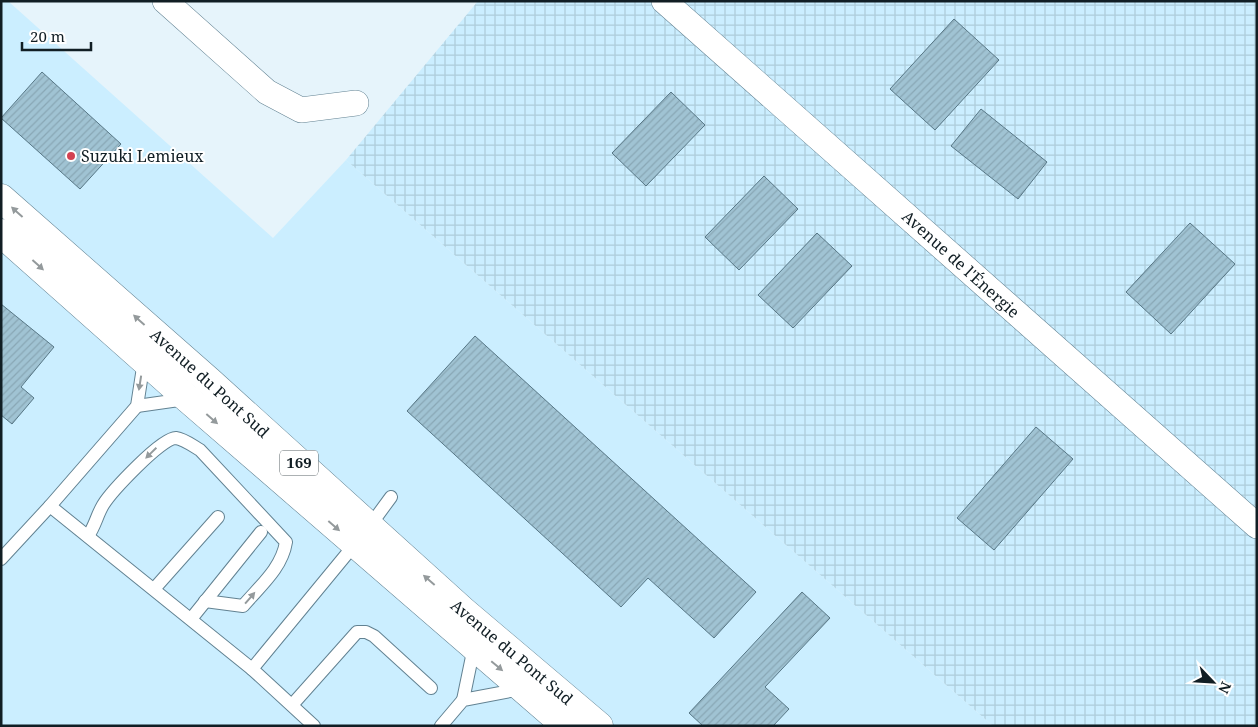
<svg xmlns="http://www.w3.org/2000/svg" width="1258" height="727" font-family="'Noto Serif',serif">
  <defs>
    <pattern id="industrial-grid" width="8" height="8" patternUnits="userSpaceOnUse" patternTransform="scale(1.25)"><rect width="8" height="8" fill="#cbeeff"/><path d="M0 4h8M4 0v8" fill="none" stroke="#adccda"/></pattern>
    <pattern id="building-hatch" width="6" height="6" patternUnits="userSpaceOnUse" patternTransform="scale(1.25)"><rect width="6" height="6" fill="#a0c3d3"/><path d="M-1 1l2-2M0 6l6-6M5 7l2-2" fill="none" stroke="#89a7b5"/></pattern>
  </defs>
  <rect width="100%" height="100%" fill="#e6f4fb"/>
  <!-- built -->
  <polygon fill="#cbeeff" points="1,1 8,1 273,238 346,160 993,726 1,726"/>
  <!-- industrial -->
  <polygon fill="url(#industrial-grid)" points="478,1 1257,1 1257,726 993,726 346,160"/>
  <!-- building -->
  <g fill="url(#building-hatch)" stroke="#577786">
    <polygon points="954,19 999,60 935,130 890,89"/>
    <polygon points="42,72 121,144 80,189 1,118"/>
    <polygon points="671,92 705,125 646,186 612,153"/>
    <polygon points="981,109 1047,162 1018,199 951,146"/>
    <polygon points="764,176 798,209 739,270 705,237"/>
    <polygon points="1190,223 1235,264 1171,334 1126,292"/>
    <polygon points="817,233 852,266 793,328 758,295"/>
    <polygon points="1,304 54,347 21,387 34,398 12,424 1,415"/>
    <polygon points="475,336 756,592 714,638 648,578 621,607 407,411"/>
    <polygon points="1036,427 1073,459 994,550 957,518"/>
    <polygon points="802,592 830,618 765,687 789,709 773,726 703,726 689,713"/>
  </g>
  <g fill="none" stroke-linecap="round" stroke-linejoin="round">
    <defs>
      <g id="service">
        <polyline points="137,406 186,399"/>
        <polyline points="50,506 137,406 144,361"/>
        <polyline points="369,527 391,497"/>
        <path d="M 88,536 C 95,526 97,515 103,505 C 111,492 162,437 176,438 C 184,439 193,446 200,450 L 286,542 C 282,568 260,586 243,606 L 205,601"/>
        <polyline points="1,559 50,506 252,669 314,726"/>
        <polyline points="154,589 218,517"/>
        <polyline points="191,619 261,532"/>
        <polyline points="252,669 355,544"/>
        <polyline points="463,700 474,647"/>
        <polyline points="292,705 357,632 366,632 374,636 431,688"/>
        <polyline points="441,726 463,700 521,689"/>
      </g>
      <g id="minor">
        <polyline points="165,1 267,92 301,110 356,103"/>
        <polyline points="664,1 1257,526"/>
      </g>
      <g id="primary">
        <polyline points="1,198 209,381 462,610 599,726"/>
        <polyline points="1,233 188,399 566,726"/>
      </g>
    </defs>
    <!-- service casing -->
    <use href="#service" stroke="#628292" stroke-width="14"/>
    <!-- minor casing -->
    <use href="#minor" stroke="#628292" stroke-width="26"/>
    <!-- primary casing -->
    <use href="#primary" stroke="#628292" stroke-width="29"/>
    <!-- service -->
    <use href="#service" stroke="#fff" stroke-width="12"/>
    <!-- minor -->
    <use href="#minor" stroke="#fff" stroke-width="25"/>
    <!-- primary -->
    <use href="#primary" stroke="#fff" stroke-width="28"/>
  </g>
  <!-- one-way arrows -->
  <defs><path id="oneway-solid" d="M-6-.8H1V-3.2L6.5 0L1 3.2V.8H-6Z" transform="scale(1.25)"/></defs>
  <g fill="#949a9c">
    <use href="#oneway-solid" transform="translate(17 212) rotate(-138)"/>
    <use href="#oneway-solid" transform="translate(38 265) rotate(42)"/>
    <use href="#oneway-solid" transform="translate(139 320) rotate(-138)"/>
    <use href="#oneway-solid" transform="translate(140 383) rotate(99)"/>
    <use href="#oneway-solid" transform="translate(212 419) rotate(41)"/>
    <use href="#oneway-solid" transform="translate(151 453) rotate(136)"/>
    <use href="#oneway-solid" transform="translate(334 526) rotate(41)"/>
    <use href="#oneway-solid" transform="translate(429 580) rotate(-139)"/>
    <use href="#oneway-solid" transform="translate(250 598) rotate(-49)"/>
    <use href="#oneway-solid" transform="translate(497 666) rotate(40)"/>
  </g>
  <!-- markers -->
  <circle fill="#d34252" stroke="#fff" stroke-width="2" cx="71" cy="156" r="5"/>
  <g text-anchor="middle" stroke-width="4" stroke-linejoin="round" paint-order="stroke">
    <!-- shield labels -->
    <rect fill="#fff" stroke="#586266" stroke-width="1" x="280" y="450.5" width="38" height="25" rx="4"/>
    <g font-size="15" font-weight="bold" fill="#111e24">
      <text x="299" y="468">169</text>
    </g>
    <!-- poi labels -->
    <g font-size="16" fill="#111e24" stroke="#fff" text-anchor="start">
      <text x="81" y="162">Suzuki Lemieux</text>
    </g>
    <!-- street labels -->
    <g font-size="16" fill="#111e24" stroke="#fff">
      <text transform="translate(961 264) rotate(42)" y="6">Avenue de l'Énergie</text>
      <text transform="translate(210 383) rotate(42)" y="6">Avenue du Pont Sud</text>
      <text transform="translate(512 652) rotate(40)" y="6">Avenue du Pont Sud</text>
    </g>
  </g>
  <!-- border -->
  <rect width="1258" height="727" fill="none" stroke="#111e24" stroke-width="5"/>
  <!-- north arrow -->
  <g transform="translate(1213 682) rotate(115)" stroke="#ffffff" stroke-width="4" paint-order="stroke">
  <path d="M0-4L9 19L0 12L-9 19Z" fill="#111e24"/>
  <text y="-8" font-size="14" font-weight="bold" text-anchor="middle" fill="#111e24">N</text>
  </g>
  <!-- scale -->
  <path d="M22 42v8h69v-8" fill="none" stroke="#111e24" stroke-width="2.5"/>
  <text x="30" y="42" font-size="15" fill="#111e24" stroke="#ffffff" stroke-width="4" paint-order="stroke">20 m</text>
</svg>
